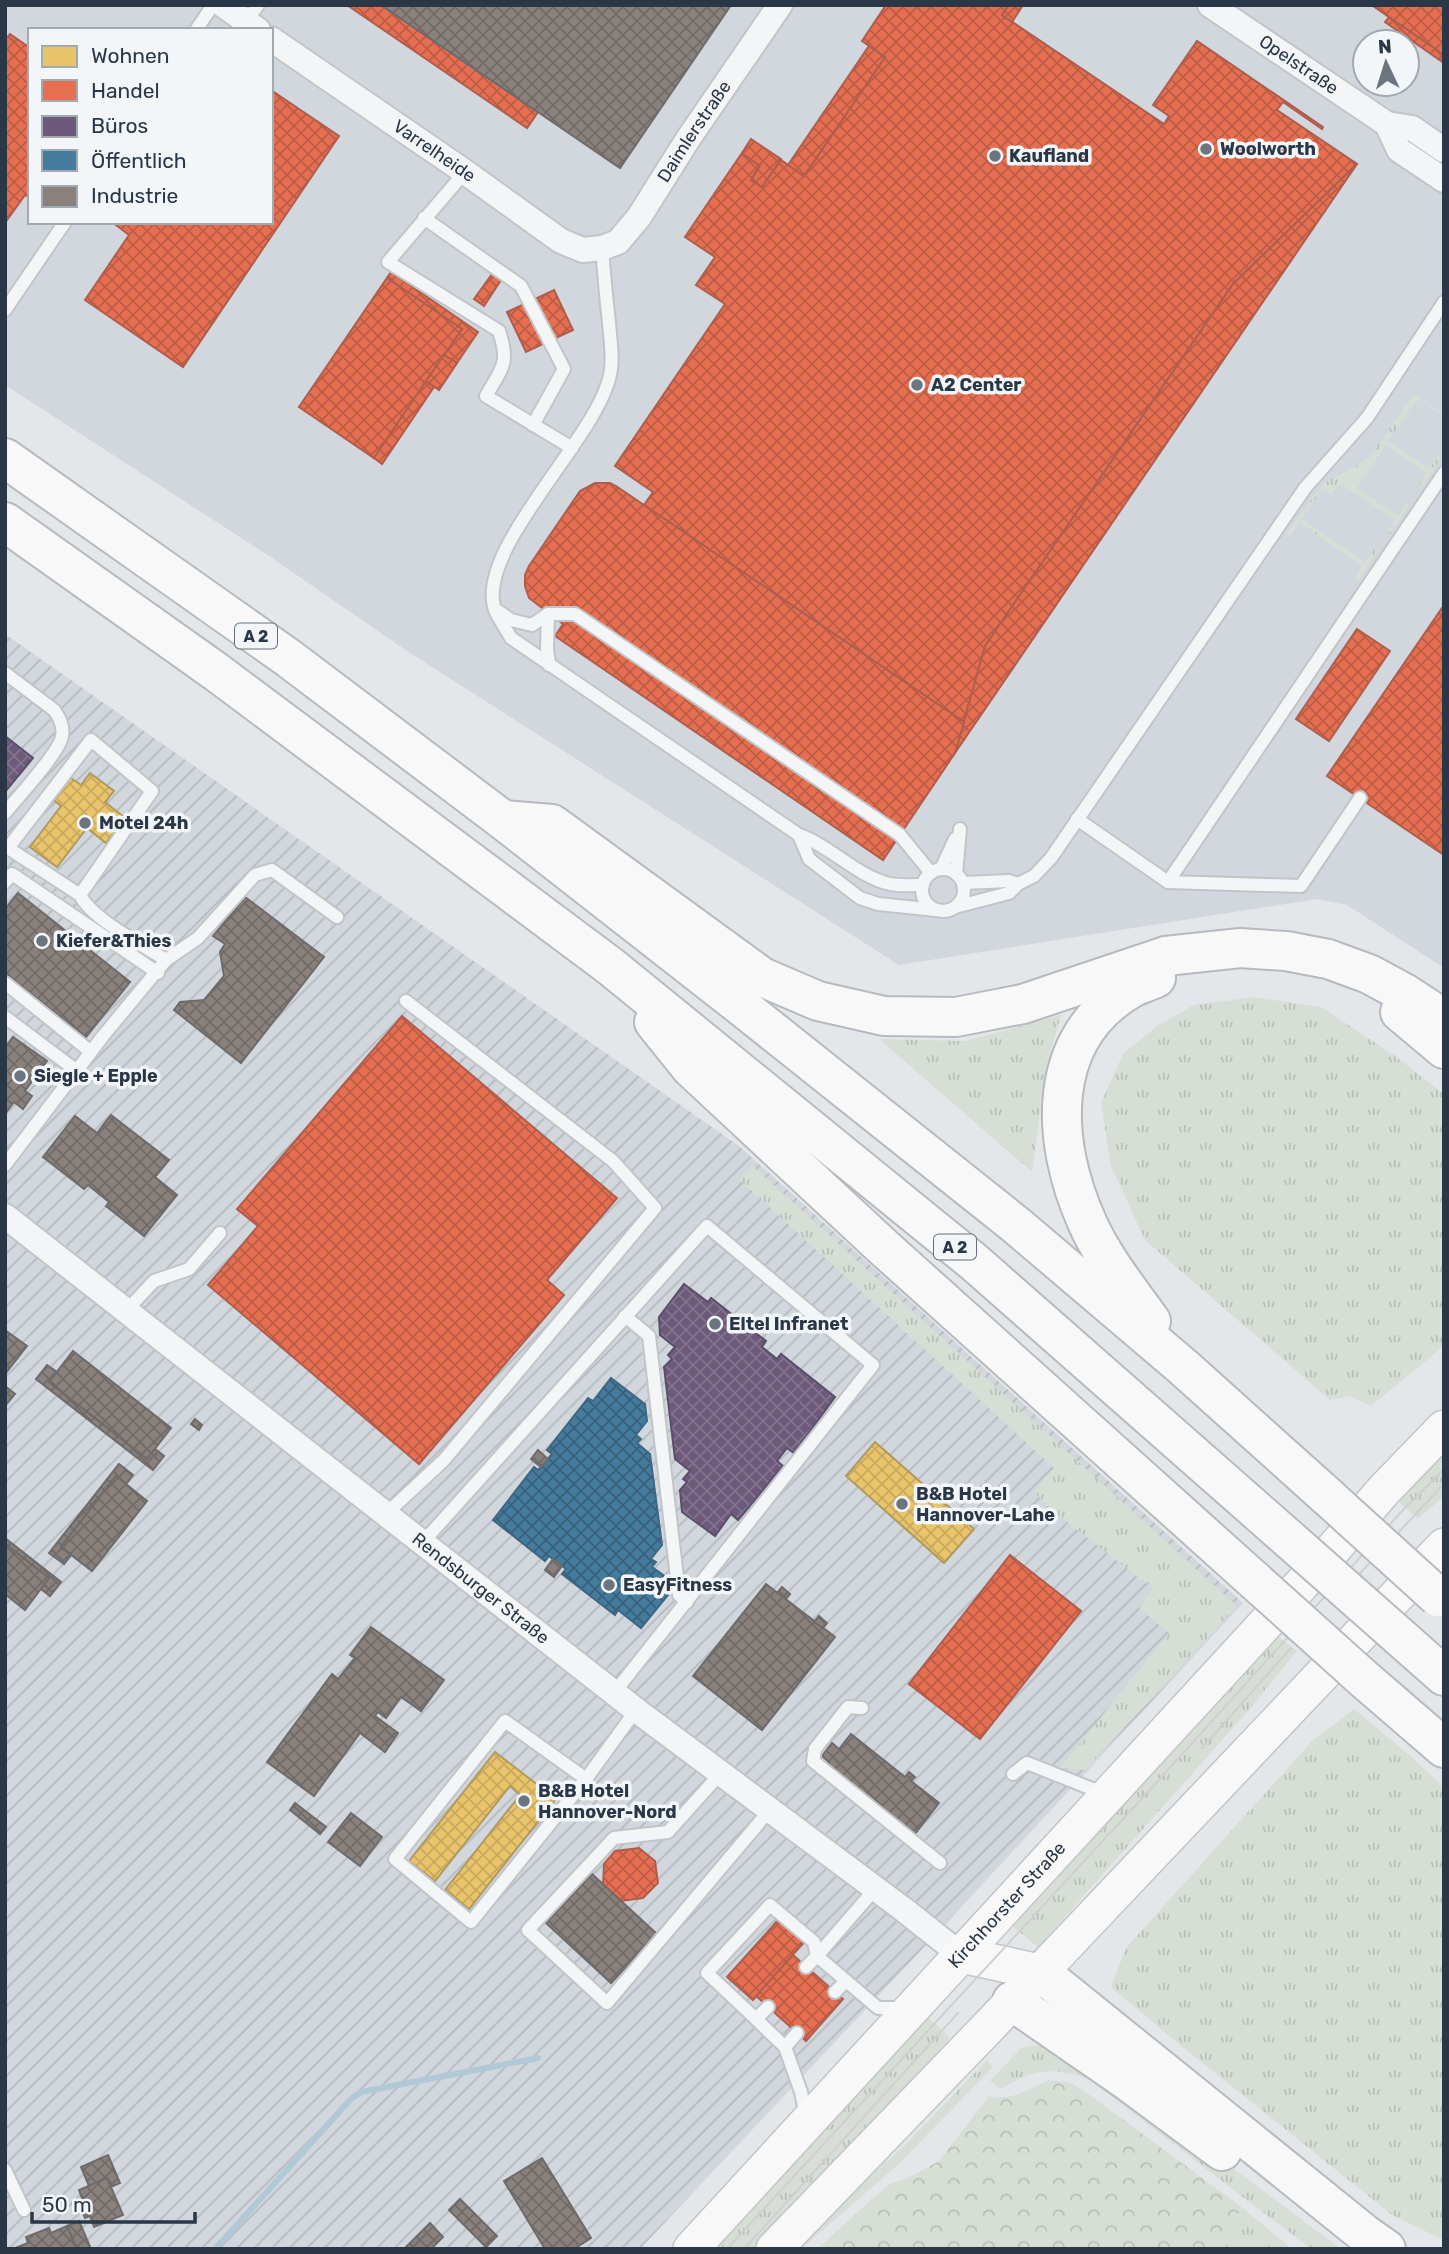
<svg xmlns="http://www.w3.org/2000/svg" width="1449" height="2254" font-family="Rubik,sans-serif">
  <defs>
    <pattern id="industrial-furrows" width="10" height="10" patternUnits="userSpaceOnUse" patternTransform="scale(1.75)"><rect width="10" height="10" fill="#d2d7dd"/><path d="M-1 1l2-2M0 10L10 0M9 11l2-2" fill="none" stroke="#b4b9bf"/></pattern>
    <pattern id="grass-tufts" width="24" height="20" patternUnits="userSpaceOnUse" patternTransform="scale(1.75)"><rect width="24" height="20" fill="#d6ded5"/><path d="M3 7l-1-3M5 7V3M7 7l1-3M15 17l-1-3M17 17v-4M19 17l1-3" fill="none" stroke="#b8bfb8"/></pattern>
    <pattern id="forest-crowns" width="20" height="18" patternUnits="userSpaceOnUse" patternTransform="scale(1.75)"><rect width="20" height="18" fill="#d6ded5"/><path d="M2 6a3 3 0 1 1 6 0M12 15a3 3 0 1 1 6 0" fill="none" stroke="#b8bfb8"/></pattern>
    <pattern id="homes-cross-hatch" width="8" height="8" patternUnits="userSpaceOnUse" patternTransform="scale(1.75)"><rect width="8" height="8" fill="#e9c46a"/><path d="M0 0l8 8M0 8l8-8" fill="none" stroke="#c8a95d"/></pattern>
    <pattern id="shops-cross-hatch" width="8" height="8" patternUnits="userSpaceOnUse" patternTransform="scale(1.75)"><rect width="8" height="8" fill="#e76f51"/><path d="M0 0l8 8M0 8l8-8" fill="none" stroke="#bb5c45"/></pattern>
    <pattern id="offices-cross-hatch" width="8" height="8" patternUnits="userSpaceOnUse" patternTransform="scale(1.75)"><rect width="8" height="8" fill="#6d597a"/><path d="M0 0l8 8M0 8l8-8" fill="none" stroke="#82748e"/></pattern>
    <pattern id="public-cross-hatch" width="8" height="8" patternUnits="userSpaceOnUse" patternTransform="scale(1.75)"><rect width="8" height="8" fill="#457b9d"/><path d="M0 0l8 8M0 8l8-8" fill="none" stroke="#37607b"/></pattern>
    <pattern id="industry-cross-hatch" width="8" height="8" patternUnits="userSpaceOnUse" patternTransform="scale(1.75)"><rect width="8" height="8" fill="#8a817c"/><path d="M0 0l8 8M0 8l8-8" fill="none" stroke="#716a67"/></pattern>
  </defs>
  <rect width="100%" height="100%" fill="#e4e7ea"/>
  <!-- built -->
  <path fill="#d2d7dd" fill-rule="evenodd" d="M 5,5 L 1444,5 L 1444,968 L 1347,905 L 1317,899 L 899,965 L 410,653 L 269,556 L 5,385 ZM 30,30 L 271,30 L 271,222 L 30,222 ZM 1365,42 L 1407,42 L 1407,84 L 1365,84 Z"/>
  <!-- industrial -->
  <polygon fill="url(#industrial-furrows)" points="5,634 739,1146 1243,1603 915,1957 640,2249 5,2249"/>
  <!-- grass -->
  <g fill="url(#grass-tufts)">
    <polygon points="1414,394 1444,414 1444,416 1418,399 1388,441 1429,469 1438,456 1441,458 1421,488 1418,486 1426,473 1386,445 1357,488 1398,516 1407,503 1409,505 1390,534 1387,532 1395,520 1340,483 1331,495 1322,489 1302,519 1365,562 1375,549 1378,551 1358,581 1355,578 1362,566 1300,523 1290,536 1287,533 1324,483 1357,466 1370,456"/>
    <polygon points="1254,997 1321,1007 1395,1056 1444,1094 1444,1346 1371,1406 1349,1396 1330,1400 1145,1240 1111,1166 1101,1103 1123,1054 1157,1026 1194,1005"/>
    <polygon points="1061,1015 1046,1069 1032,1172 879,1039 965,1041"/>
    <polygon points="753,1166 1237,1606 1085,1770 1060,1768 1169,1633 1139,1608 1153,1589 1053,1511 1034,1492 1054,1468 739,1179"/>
    <polygon points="1444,1445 1444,1496 1418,1519 1392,1496"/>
    <polygon points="1269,1630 1297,1651 1248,1711 1038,1947 1013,1927 1230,1688"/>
    <polygon points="1354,1709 1413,1758 1444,1788 1444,2240 1392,2215 1174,2040 1111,1987 1126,1948 1312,1741"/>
    <polygon points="927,2016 950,2038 757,2249 714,2249"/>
    <path d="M 1045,2038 L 1094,2065 L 1341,2249 L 1311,2249 L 1090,2080 C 1056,2066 1032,2069 1001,2089 L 990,2081 L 1021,2048 L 1038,2045 Z"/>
    <polygon points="987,2060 993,2067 900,2163 801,2249 789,2249 906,2144"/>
    <polygon points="1243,2208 1292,2249 1208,2249"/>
  </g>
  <!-- forest -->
  <path fill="url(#forest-crowns)" d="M 1049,2080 L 1071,2083 L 1084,2091 L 1243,2208 L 1208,2249 L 817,2249 L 889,2184 L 908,2178 L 939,2161 L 989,2096 C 1010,2102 1029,2089 1049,2080 Z"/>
  <!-- homes -->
  <g fill="url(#homes-cross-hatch)" stroke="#af9a5f" stroke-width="2">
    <polygon points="90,773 114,791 105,802 125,818 106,843 87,828 57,867 30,847 61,806 51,798 68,776 81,785"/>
    <polygon points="875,1442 974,1529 944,1563 846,1476"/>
    <polygon points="495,1752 556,1799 469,1909 445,1890 520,1795 510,1786 435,1881 409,1861"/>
  </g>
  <!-- shops -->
  <g fill="url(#shops-cross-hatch)" stroke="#ae5e4e" stroke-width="2">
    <polygon points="347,5 381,5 538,112 527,128"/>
    <polygon points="886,5 1009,5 1002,15 1164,124 1169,116 1153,105 1197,41 1323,127 1322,129 1283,102 1277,110 1357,164 1233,284 985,646 964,722 644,505 653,492 615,466 725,304 696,285 715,257 685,237 742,153 760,166 751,180 762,187 781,160 804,176 885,57 862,41"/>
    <polygon points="1009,5 1023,5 1012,22 1002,15"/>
    <polygon points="1444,5 1444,55 1373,6 1373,5"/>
    <polygon points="1389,17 1444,55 1444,63 1385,22"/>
    <polygon points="10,34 30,48 30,198 25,195 5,223 5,35 8,37"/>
    <polygon points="869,46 885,57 804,176 788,165"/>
    <polygon points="271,90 339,136 183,367 85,300 129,235 112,222 271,222"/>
    <polygon points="751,139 781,159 762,187 751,180 760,166 742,153"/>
    <polygon points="1357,164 955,753 985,646 1233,284"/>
    <polygon points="391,272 478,332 457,363 444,355 462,329 387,278"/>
    <polygon points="492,274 501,280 484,306 474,299"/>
    <polygon points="387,278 462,329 374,458 299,407"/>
    <polygon points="554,290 573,330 526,352 507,312"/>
    <polygon points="444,355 457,363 439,390 426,381"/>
    <polygon points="426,381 434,387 382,464 374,458"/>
    <polygon points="595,483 610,483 616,486 964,722 955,753 883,860 555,636 563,624 529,598 525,586 525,575 529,566 580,491"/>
    <polygon points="1444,605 1444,855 1327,776"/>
    <polygon points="1357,629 1390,651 1329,741 1296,719"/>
    <polygon points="402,1016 617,1198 547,1280 564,1295 419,1464 208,1285 258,1226 237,1209"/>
    <polygon points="1010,1555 1081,1611 980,1739 909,1684"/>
    <polygon points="639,1848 655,1861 658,1883 643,1898 621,1901 603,1885 604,1864 615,1851"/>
    <polygon points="779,1919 804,1942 753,2000 727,1977"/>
    <polygon points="793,1955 843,1999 806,2041 756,1996"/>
  </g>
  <!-- offices -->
  <g fill="url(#offices-cross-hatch)" stroke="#594f6a" stroke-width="2">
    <polygon points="5,736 33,758 5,792"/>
    <polygon points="684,1284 708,1302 711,1298 766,1341 762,1347 777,1359 781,1354 835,1397 794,1453 787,1448 777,1461 783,1466 738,1520 731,1514 715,1536 682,1512 680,1490 687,1482 683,1479 690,1471 675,1459 664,1367 672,1359 668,1355 675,1347 660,1335 659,1317"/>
  </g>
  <!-- public -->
  <polygon fill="url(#public-cross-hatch)" stroke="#3d6783" stroke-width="2" points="611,1378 645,1404 647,1421 636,1435 641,1439 637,1443 650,1454 662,1545 651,1559 656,1562 652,1567 666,1577 668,1595 641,1628 618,1610 615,1615 562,1574 566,1569 562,1566 549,1556 545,1561 493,1520 534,1467 538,1470 541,1467 552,1454 547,1450 588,1398 593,1401"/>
  <!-- industry -->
  <g fill="url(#industry-cross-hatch)" stroke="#6d6b6c" stroke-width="2">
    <polygon points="381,5 731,5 620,168"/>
    <polygon points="18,893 130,982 86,1037 5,973 5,909"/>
    <polygon points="245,897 324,957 241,1063 174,1010 180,1002 204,1000 224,976 220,952 225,944 213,936"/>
    <polygon points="13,1037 47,1061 25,1091 32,1096 23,1109 14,1102 5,1114 5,1048"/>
    <polygon points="111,1115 169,1160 155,1177 177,1195 144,1236 106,1206 109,1202 88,1185 84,1189 43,1157 75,1116 97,1133"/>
    <polygon points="5,1330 27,1346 5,1374"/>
    <polygon points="73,1351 171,1428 147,1459 49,1382"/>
    <polygon points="47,1365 57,1372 49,1382 147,1459 155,1449 164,1456 153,1470 36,1379"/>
    <polygon points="5,1386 15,1394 5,1406"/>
    <polygon points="195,1419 202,1425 199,1430 191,1424"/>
    <polygon points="538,1450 548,1459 541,1467 531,1459"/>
    <polygon points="119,1464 133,1475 126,1484 116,1476 61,1547 71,1555 64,1564 49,1553"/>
    <polygon points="116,1476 147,1501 92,1571 61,1547"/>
    <polygon points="5,1538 61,1582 50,1596 41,1589 49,1578 5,1544"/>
    <polygon points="5,1544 49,1578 25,1610 5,1594"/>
    <polygon points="553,1559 562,1566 554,1577 545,1570"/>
    <polygon points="766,1584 835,1637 762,1730 693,1676"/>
    <polygon points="782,1587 790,1594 786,1599 777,1593"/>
    <polygon points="819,1616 827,1623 823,1628 814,1622"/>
    <polygon points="371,1627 444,1680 421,1711 401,1697 386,1718 378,1712 375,1716 398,1733 385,1752 360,1733 314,1796 267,1762 332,1674 338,1679 355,1658 350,1655"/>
    <polygon points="851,1734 905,1777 909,1772 915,1777 911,1781 939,1803 914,1835 826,1766 829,1762 822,1756 832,1743 839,1749"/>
    <polygon points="295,1803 326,1827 320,1834 290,1810"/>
    <polygon points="351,1813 382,1837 360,1866 328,1842"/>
    <polygon points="592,1874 657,1934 611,1983 546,1923"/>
    <polygon points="108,2155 120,2183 111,2187 107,2178 89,2186 81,2167"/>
    <polygon points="542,2158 591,2238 574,2249 545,2249 504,2181"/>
    <polygon points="107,2178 123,2215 94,2227 90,2216 85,2218 79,2203 83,2201 79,2190"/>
    <polygon points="460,2199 497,2236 486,2247 449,2210"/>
    <polygon points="79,2221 91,2249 77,2249 67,2226"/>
    <polygon points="430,2223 443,2237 431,2249 404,2249"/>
    <polygon points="67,2226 77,2249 13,2249 28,2243 26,2237 49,2228 51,2233"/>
  </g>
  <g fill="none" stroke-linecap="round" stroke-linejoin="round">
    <!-- stream -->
    <polyline stroke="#b1c8d7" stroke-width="6" points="215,2249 351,2099 361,2092 538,2058"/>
    <defs>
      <g id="service">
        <polyline points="246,22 258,5"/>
        <polyline points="196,30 213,5"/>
        <path d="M 465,172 L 388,262 L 499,331 C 510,364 502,368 486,396 L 572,448"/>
        <polyline points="424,218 521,286 564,369 533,425"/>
        <path d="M 602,248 C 604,273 606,298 609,322 C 610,340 614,358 610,375 C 596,440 474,550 495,610 C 499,619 506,629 511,638 L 799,835 C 831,846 856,876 890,884 C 900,886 913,885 923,885"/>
        <polyline points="5,310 65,222"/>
        <polyline points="498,611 511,620 532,625 548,614 575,614 900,835 931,873"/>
        <polyline points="548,614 547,648 549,665"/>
        <path d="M 5,673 L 54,710 C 60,718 64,726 62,736 C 60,752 17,798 5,813"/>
        <polyline points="1077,819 1168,882 1301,886 1360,798"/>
        <polyline points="799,835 809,859 860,898 878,904 936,910"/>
        <polyline points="941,869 955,839"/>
        <circle cx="943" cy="890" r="21"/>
        <polyline points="956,874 960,829"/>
        <polyline points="5,882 12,874 158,973"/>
        <polyline points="1168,882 1444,473"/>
        <polyline points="963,883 1009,881 1018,884"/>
        <polyline points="955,907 1009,893 1018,884 1034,876 1051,858 1305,488 1367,418 1444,302"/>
        <polyline points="166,960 198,938 255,875 272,870 337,917"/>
        <polyline points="5,983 91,1052"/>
        <polyline points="5,1017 77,1071"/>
        <path d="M 5,1165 L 103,1036 L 166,960 C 143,945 92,919 80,895 L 8,848 L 91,740 L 152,791 L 80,895"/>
        <polyline points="127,1310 154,1281 189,1269 220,1233"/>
        <polyline points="625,1316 649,1336 679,1595 687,1602"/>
        <polyline points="387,1513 444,1460 655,1208 613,1161 406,1001"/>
        <polyline points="423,1542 707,1226 873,1365 614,1693"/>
        <polyline points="862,1708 848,1707 815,1749 813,1761 940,1863"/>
        <polyline points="720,1774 668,1832 614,1838 528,1930 607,2003 769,1811"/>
        <polyline points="1013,1774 1027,1763 1105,1794"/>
        <polyline points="586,1779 505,1721 395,1859 471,1922 586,1779 636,1710"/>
        <polyline points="875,1889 817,1956 878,2008 904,2008"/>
        <polyline points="835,1992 846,1981"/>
        <polyline points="768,2007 756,2019 785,2047 801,2092 806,2116"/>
        <polyline points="756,2019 707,1973 770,1905 814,1942 817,1956 806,1967"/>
        <polyline points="785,2047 797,2033"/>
        <polyline points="5,2170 24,2210"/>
      </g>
      <g id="minor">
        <polyline points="223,5 258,30"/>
        <path id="s1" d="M 1210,5 L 1387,124 L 1412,128 L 1444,150"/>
        <path id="s2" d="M 271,39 L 465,172 L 561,241 L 583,250 L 602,248 L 618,242 L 639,217 L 688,139 L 780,5"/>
        <polyline points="1387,124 1399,150 1444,180"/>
        <path id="s3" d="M 5,1216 L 636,1710 L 903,1909 L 961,1955"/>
      </g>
      <g id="secondary">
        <polyline points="961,1955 1040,1972"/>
        <path id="s4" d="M 691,2249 L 1323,1561 L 1384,1490 L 1444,1428"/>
        <polyline points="774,2249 993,2022 1444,1546"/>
      </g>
      <g id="motorway">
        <polyline points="5,458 287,657 503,820 736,1002 1016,1225 1182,1366 1328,1497"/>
        <polyline points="5,522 215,671 610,966 974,1262 1290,1540"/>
        <polyline points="503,820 552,824 762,977 818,1001 884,1016 956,1017 1023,1004 1166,956 1240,948 1286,951 1328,959 1369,974 1406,994 1444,1019"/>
        <polyline points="1400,1012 1444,1049"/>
        <polyline points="654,1022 691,1068 882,1246 1255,1581"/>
        <path d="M 1151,1321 C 1130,1292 1101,1255 1087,1222 C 1051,1142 1044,1038 1132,988 C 1139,984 1148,982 1156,978"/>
        <polyline points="1401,1638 1444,1676"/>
        <polyline points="1364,1679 1444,1748"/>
        <polyline points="1040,1972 1366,2235 1386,2249"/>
        <polyline points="1012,2001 1129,2082 1222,2151"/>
      </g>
    </defs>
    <!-- service casing -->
    <use href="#service" stroke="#c2c5c8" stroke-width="16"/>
    <!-- minor casing -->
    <use href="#minor" stroke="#c2c5c8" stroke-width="28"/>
    <!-- secondary casing -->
    <use href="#secondary" stroke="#c2c5c8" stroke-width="38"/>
    <!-- motorway casing -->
    <use href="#motorway" stroke="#b6babf" stroke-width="42"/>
    <!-- service -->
    <use href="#service" stroke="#f4f5f7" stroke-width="12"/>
    <!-- minor -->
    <use href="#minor" stroke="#f4f5f7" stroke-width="24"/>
    <!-- secondary -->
    <use href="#secondary" stroke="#f8f8f8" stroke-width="35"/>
    <!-- motorway -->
    <use href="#motorway" stroke="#f8f8f8" stroke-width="38"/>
    <!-- tram -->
    <g stroke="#cdcfd1" stroke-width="2">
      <polyline points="1350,1584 1444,1484"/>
      <polyline points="1202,1748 1291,1648"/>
      <polyline points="727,2249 1157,1782 1402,1511 1444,1469"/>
      <polyline points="744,2249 958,2013"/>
    </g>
    <defs>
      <g id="motorway-bridge">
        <polyline points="1328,1497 1438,1597"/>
        <polyline points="1290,1540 1401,1638"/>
        <polyline points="1255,1581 1364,1679"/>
      </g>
    </defs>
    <!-- motorway-bridge casing -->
    <use href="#motorway-bridge" stroke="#b6babf" stroke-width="42" stroke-linecap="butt"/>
    <!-- motorway-bridge -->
    <use href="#motorway-bridge" stroke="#f8f8f8" stroke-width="38"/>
  </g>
  <!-- markers -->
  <g fill="#6a757f" stroke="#f3f6f9" stroke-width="2.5">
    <circle cx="1206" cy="149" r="7"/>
    <circle cx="995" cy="156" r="7"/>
    <circle cx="917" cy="385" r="7"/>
    <circle cx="85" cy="823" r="7"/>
    <circle cx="42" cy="941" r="7"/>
    <circle cx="20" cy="1076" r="7"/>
    <circle cx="715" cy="1324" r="7"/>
    <circle cx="902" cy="1504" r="7"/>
    <circle cx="609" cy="1585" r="7"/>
    <circle cx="524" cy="1801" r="7"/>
  </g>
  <g text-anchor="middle" stroke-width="7" stroke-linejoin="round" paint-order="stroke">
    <!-- shield labels -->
    <g fill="#f3f6f9" stroke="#66707c" stroke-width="2">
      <rect x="235" y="623.5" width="42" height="25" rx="5"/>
      <rect x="934" y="1234.5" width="42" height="25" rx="5"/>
    </g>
    <g font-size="16" font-weight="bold" fill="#293746">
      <text x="256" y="642">A 2</text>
      <text x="955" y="1253">A 2</text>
    </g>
    <!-- street labels -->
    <g font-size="18" fill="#293746" stroke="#f3f6f9">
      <text dy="6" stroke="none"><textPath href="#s1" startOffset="107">Opelstraße</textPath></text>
      <text dy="6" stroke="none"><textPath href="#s2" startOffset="548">Daimlerstraße</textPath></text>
      <text dy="6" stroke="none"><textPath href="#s2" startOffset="198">Varrelheide</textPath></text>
      <text dy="6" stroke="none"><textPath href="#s3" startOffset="604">Rendsburger Straße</textPath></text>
      <text dy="6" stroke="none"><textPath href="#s4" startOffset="467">Kirchhorster Straße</textPath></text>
    </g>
    <!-- poi labels -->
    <g font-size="18" font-weight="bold" fill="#293746" stroke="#f3f6f9" text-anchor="start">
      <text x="1220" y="155">Woolworth</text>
      <text x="1009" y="162">Kaufland</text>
      <text x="931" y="391">A2 Center</text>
      <text x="99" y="829">Motel 24h</text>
      <text x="56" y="947">Kiefer&amp;Thies</text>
      <text x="34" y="1082">Siegle + Epple</text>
      <text x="729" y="1330">Eltel Infranet</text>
      <text x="916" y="1500">B&amp;B Hotel<tspan x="916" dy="21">Hannover-Lahe</tspan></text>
      <text x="623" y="1591">EasyFitness</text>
      <text x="538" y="1797">B&amp;B Hotel<tspan x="538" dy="21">Hannover-Nord</tspan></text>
    </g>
  </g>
  <!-- border -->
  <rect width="1449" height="2254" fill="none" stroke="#293746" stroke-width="14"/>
  <!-- legend -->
  <rect x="28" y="28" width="245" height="196" fill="#f3f6f9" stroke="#a2aab1" stroke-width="2"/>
  <rect x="42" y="46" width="35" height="21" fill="#e9c46a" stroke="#a2aab1" stroke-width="2"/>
  <text x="91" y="63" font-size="21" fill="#293746">Wohnen</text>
  <rect x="42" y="80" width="35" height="21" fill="#e76f51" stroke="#a2aab1" stroke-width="2"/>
  <text x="91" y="98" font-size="21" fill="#293746">Handel</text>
  <rect x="42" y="116" width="35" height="21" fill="#6d597a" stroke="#a2aab1" stroke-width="2"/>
  <text x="91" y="133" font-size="21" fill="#293746">Büros</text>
  <rect x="42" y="150" width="35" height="21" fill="#457b9d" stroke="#a2aab1" stroke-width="2"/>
  <text x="91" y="168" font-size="21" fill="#293746">Öffentlich</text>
  <rect x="42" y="186" width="35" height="21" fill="#8a817c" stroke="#a2aab1" stroke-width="2"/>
  <text x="91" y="203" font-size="21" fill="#293746">Industrie</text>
  <!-- north arrow -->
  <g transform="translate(1386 63) rotate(356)"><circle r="33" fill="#f3f6f9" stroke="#a2aab1" stroke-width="2"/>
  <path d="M0-5L12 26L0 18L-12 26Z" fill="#6a757f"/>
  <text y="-10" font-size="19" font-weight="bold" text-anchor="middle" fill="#293746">N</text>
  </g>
  <!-- scale -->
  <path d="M32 2212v10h163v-10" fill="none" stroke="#293746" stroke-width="3.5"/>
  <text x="42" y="2212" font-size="21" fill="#293746" stroke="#f3f6f9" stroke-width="5" paint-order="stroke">50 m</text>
</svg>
